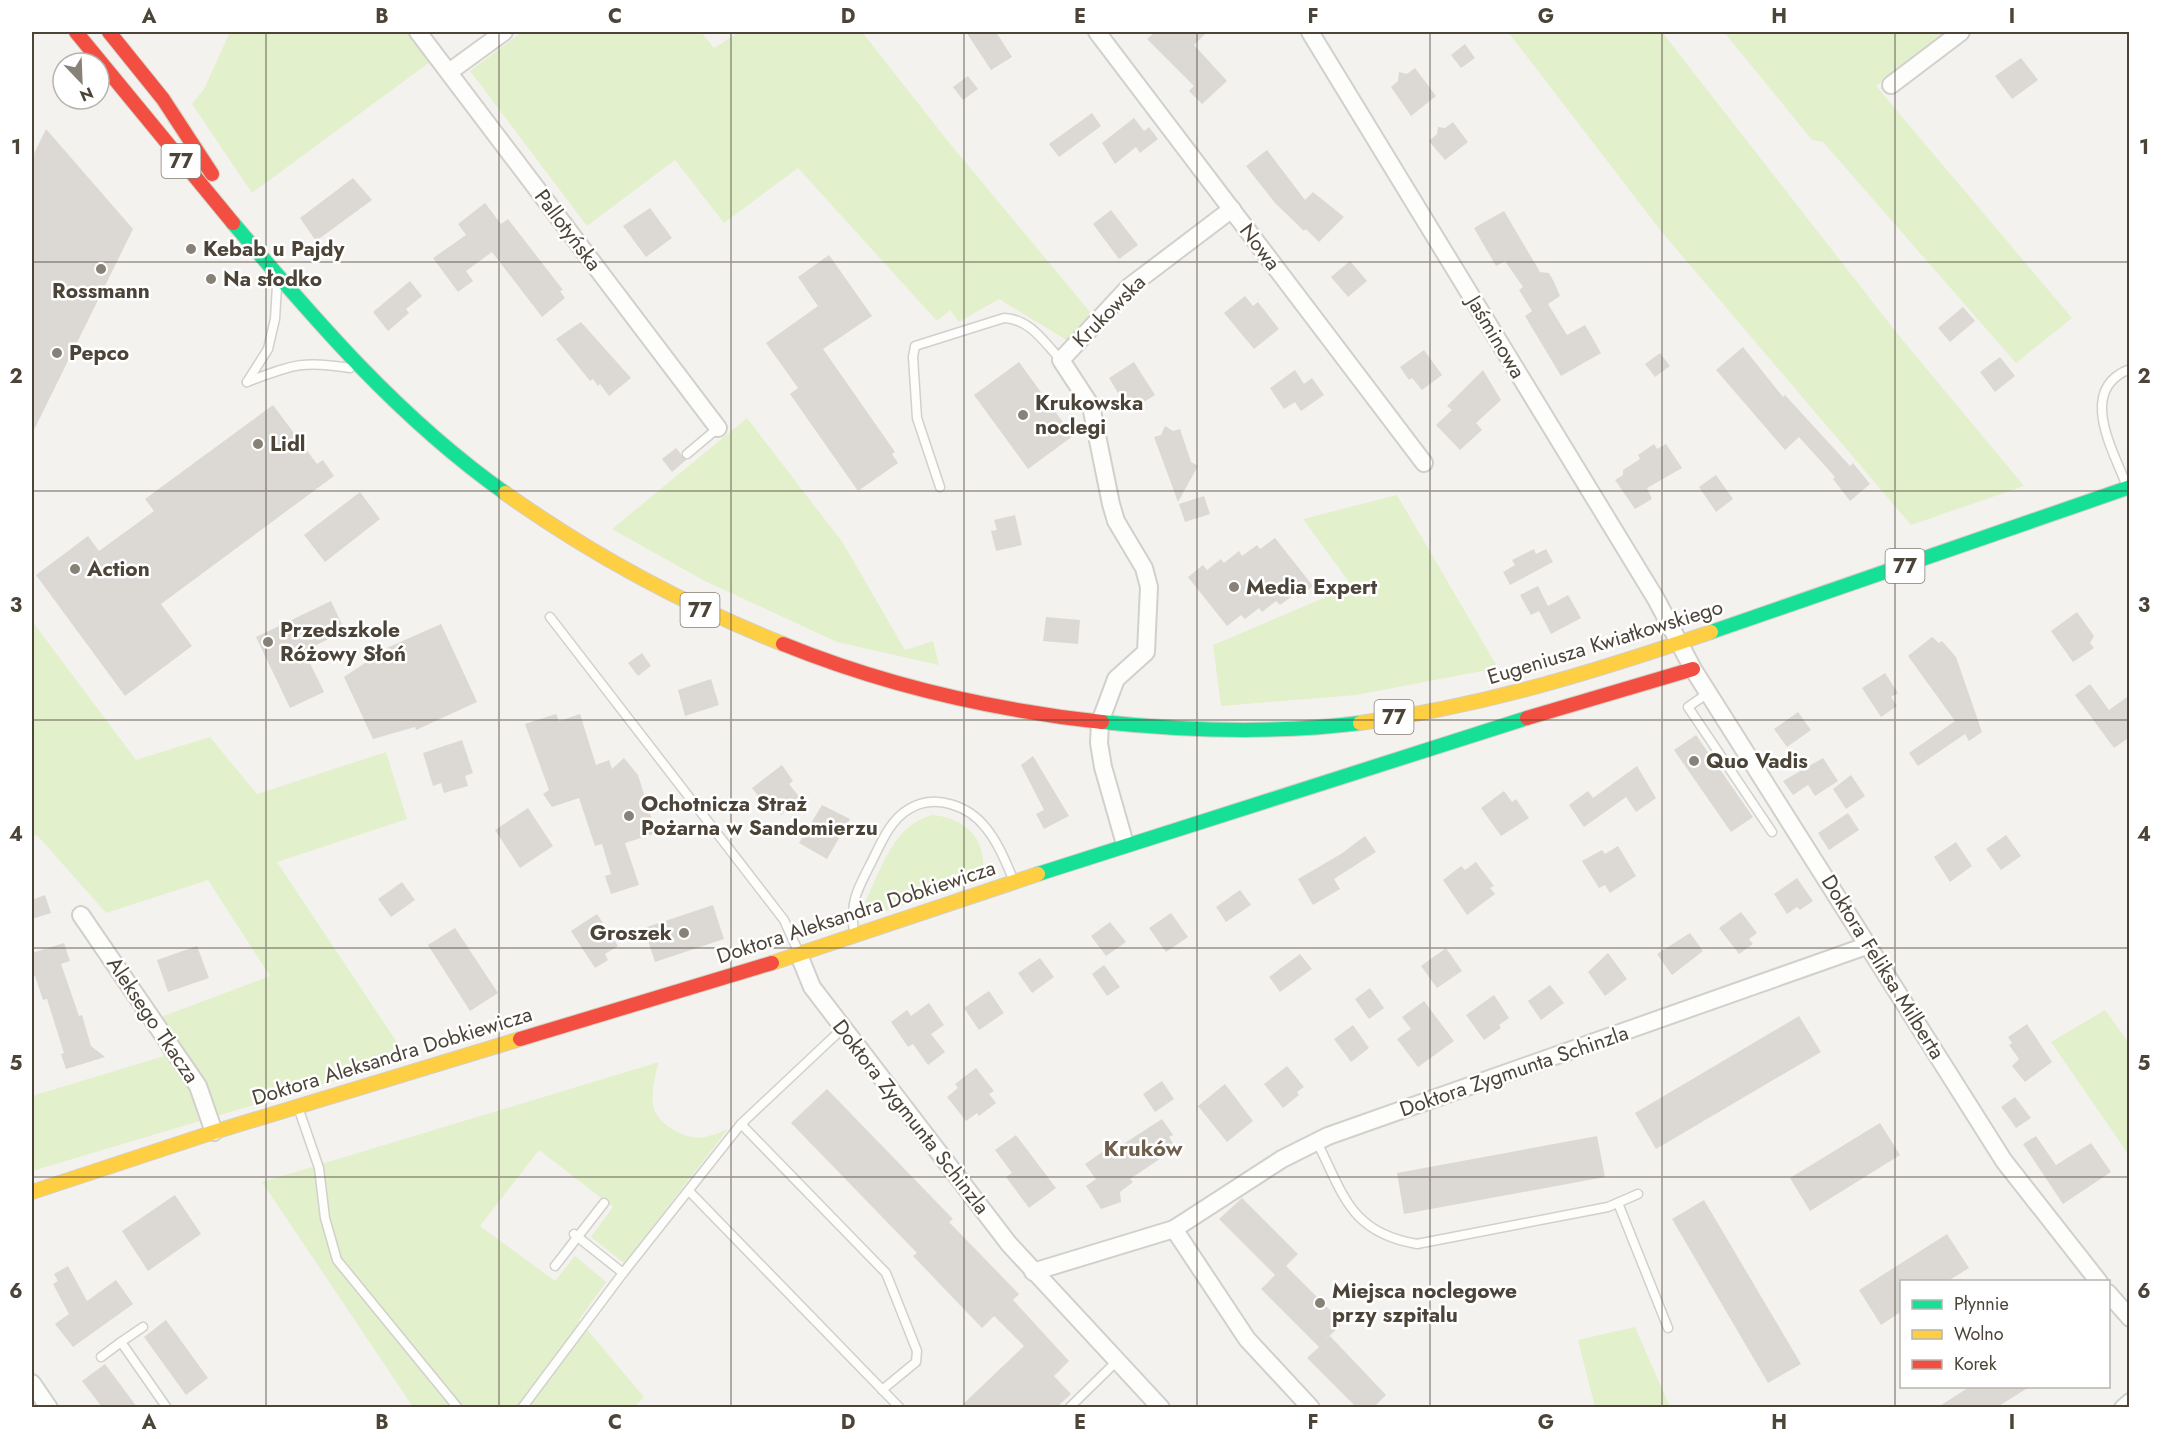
<svg xmlns="http://www.w3.org/2000/svg" width="2161" height="1439" font-family="Jost,sans-serif">
  <rect width="100%" height="100%" fill="#f4f2ee"/>
  <!-- green -->
  <g fill="#e2f0cc">
    <polygon points="230,32 407,32 430,62 252,193 192,104 204,89"/>
    <polygon points="522,32 701,32 714,48 739,32 862,32 947,140 1091,313 1068,341 999,299 959,322 950,310 937,321 798,168 724,223 675,160 587,226 470,71"/>
    <polygon points="1508,32 1662,32 1900,337 2024,486 1911,525 1661,231"/>
    <polygon points="1724,32 1945,32 1876,86 2072,318 2016,363 1823,142 1812,140"/>
    <polygon points="747,418 843,543 905,650 933,641 939,665 837,642 703,580 612,529"/>
    <polygon points="1397,495 1498,668 1356,695 1221,706 1213,645 1352,586 1303,519"/>
    <polygon points="32,621 136,760 210,737 257,794 386,752 407,819 277,862 408,1059 32,1171 32,1096 164,1056 145,1023 270,976 208,880 106,913 37,835 32,837"/>
    <path d="M 932,815 C 968,818 987,841 983,876 L 978,881 L 879,913 L 872,913 L 865,905 L 866,900 C 882,867 894,825 932,815 Z"/>
    <polygon points="2105,1010 2129,1043 2129,1155 2051,1042"/>
    <path d="M 659,1062 C 655,1074 650,1096 654,1109 C 660,1126 688,1141 705,1137 C 713,1135 721,1132 728,1129 L 624,1263 L 591,1237 L 613,1207 L 539,1150 L 480,1226 L 555,1281 L 575,1256 L 606,1282 L 579,1320 L 644,1397 L 634,1407 L 413,1407 L 262,1182 Z"/>
    <polygon points="1635,1327 1670,1407 1595,1407 1578,1340"/>
  </g>
  <!-- building -->
  <g fill="#dcd9d4">
    <polygon points="966,32 996,32 1012,57 991,70"/>
    <polygon points="1155,32 1207,32 1194,45 1227,81 1202,104 1189,91 1194,86 1147,39"/>
    <polygon points="1465,44 1475,58 1461,68 1451,55"/>
    <polygon points="2021,58 2038,80 2012,99 1995,76"/>
    <polygon points="1415,68 1436,96 1411,116 1391,87 1398,81 1399,72 1407,74"/>
    <polygon points="968,76 978,89 963,100 953,87"/>
    <polygon points="1092,113 1101,126 1059,157 1049,144"/>
    <polygon points="1134,118 1144,131 1149,127 1158,139 1140,153 1136,147 1115,164 1102,143"/>
    <polygon points="1453,122 1468,142 1445,160 1429,141 1437,134 1438,127 1445,128"/>
    <polygon points="46,129 133,229 32,434 32,158"/>
    <polygon points="1267,150 1305,200 1313,192 1344,217 1319,242 1306,229 1304,231 1275,203 1246,166"/>
    <polygon points="353,178 372,200 316,241 300,218"/>
    <polygon points="485,203 501,224 508,219 563,290 560,291 565,298 542,317 492,252 466,271 473,281 458,292 433,258 466,235 458,224"/>
    <polygon points="650,208 672,238 646,257 623,226"/>
    <polygon points="1111,210 1138,245 1119,259 1093,224"/>
    <polygon points="1504,211 1540,272 1549,273 1554,282 1560,296 1548,304 1567,335 1585,325 1601,353 1561,376 1525,316 1532,311 1519,290 1523,287 1505,261 1496,266 1474,228"/>
    <polygon points="829,255 872,316 823,349 895,452 892,454 898,463 858,491 790,394 798,388 766,343 818,306 798,277"/>
    <polygon points="1350,261 1367,281 1348,297 1331,277"/>
    <polygon points="410,281 422,296 406,309 409,313 388,331 373,312"/>
    <polygon points="1245,296 1253,306 1258,302 1279,329 1254,349 1224,313"/>
    <polygon points="1963,307 1975,321 1950,342 1938,328"/>
    <polygon points="581,322 631,378 609,396 600,384 598,386 593,379 590,381 556,339"/>
    <polygon points="1743,347 1783,397 1785,395 1850,466 1853,463 1870,484 1850,501 1833,479 1835,477 1799,437 1785,450 1716,370"/>
    <polygon points="1424,350 1442,375 1422,390 1412,378 1409,380 1400,367"/>
    <polygon points="1660,353 1670,366 1655,377 1645,364"/>
    <polygon points="2000,357 2015,376 1995,392 1980,372"/>
    <polygon points="1019,362 1073,436 1028,469 974,395"/>
    <polygon points="1134,362 1155,395 1129,411 1109,378"/>
    <polygon points="1295,370 1304,384 1312,378 1324,395 1301,411 1295,402 1284,409 1270,388"/>
    <polygon points="1483,370 1501,400 1476,423 1482,430 1460,450 1436,425 1452,410 1447,406"/>
    <polygon points="273,405 317,464 323,460 334,476 161,604 192,646 125,696 36,575 88,536 99,551 154,511 145,499"/>
    <polygon points="1165,426 1173,431 1180,429 1191,462 1198,466 1178,502 1154,437 1161,435"/>
    <polygon points="1654,444 1657,449 1666,444 1682,468 1647,488 1652,499 1635,509 1615,480 1623,475 1623,470 1640,459 1638,455"/>
    <polygon points="676,448 686,460 672,472 662,459"/>
    <polygon points="1716,475 1733,499 1716,512 1699,487"/>
    <polygon points="360,492 380,519 325,562 304,535"/>
    <polygon points="1204,496 1210,514 1185,522 1179,504"/>
    <polygon points="1015,515 1022,545 996,551 991,531 997,530 994,520"/>
    <polygon points="1275,538 1313,586 1298,598 1295,594 1280,605 1276,601 1262,612 1259,608 1245,619 1241,615 1227,626 1188,577 1203,565 1207,570 1221,559 1224,563 1239,551 1242,556 1257,545 1260,549"/>
    <polygon points="1534,549 1536,554 1546,549 1553,562 1510,585 1503,572 1515,565 1512,560"/>
    <polygon points="1538,586 1548,606 1568,595 1581,618 1551,634 1539,611 1531,615 1520,595"/>
    <polygon points="331,601 345,631 304,651 324,692 290,708 256,637"/>
    <polygon points="2077,612 2094,636 2090,643 2094,648 2073,662 2051,631"/>
    <polygon points="1046,617 1080,620 1078,644 1043,641"/>
    <polygon points="441,624 477,702 416,730 415,727 373,739 344,677 389,647"/>
    <polygon points="1932,637 1939,643 1942,641 1956,657 1982,732 1969,741 1965,734 1918,766 1909,753 1955,721 1908,656"/>
    <polygon points="642,653 651,666 638,676 628,663"/>
    <polygon points="1885,673 1898,693 1891,697 1897,706 1881,717 1862,688"/>
    <polygon points="711,679 719,705 685,716 678,690"/>
    <polygon points="2090,684 2109,710 2130,695 2130,737 2114,748 2075,695"/>
    <polygon points="1798,712 1811,730 1787,747 1774,729"/>
    <polygon points="556,714 559,721 580,714 596,765 609,760 612,769 624,758 638,775 656,833 625,843 639,885 611,894 605,876 611,874 602,844 595,846 579,798 552,807 543,794 549,790 525,724"/>
    <polygon points="1696,735 1753,817 1731,832 1674,750"/>
    <polygon points="462,740 473,773 465,776 468,786 444,793 441,783 433,786 423,753"/>
    <polygon points="1033,756 1069,816 1044,829 1036,814 1044,810 1021,765"/>
    <polygon points="1823,758 1838,781 1815,796 1808,785 1793,795 1783,781"/>
    <polygon points="782,765 793,781 789,784 801,799 781,815 769,800 764,804 752,788"/>
    <polygon points="1637,766 1656,798 1636,812 1626,797 1584,827 1569,805 1588,791 1593,798"/>
    <polygon points="1851,775 1865,796 1846,809 1833,789"/>
    <polygon points="1504,791 1512,802 1516,799 1529,818 1501,836 1481,808"/>
    <polygon points="822,805 850,819 827,859 799,843"/>
    <polygon points="528,808 553,846 520,868 495,830"/>
    <polygon points="1848,813 1859,830 1829,850 1818,833"/>
    <polygon points="2006,835 2021,856 2001,870 1986,849"/>
    <polygon points="1365,836 1376,852 1334,879 1340,889 1313,905 1298,879 1341,854"/>
    <polygon points="1956,842 1972,866 1950,882 1934,857"/>
    <polygon points="1618,846 1636,876 1610,893 1605,885 1599,888 1582,861 1602,850 1605,854"/>
    <polygon points="1476,862 1494,886 1490,888 1495,894 1467,915 1443,880 1461,866 1465,870"/>
    <polygon points="1797,878 1813,901 1800,910 1797,907 1787,914 1774,894"/>
    <polygon points="402,882 415,900 391,917 378,899"/>
    <polygon points="1240,890 1251,905 1226,922 1216,907"/>
    <polygon points="45,895 51,913 32,919 32,900"/>
    <polygon points="713,905 724,939 655,962 644,928"/>
    <polygon points="1741,912 1757,933 1749,939 1753,944 1739,954 1719,928"/>
    <polygon points="1171,913 1188,937 1166,952 1149,928"/>
    <polygon points="597,914 618,946 605,954 608,960 595,968 571,931"/>
    <polygon points="1110,922 1126,942 1106,956 1091,936"/>
    <polygon points="455,928 498,993 470,1011 428,945"/>
    <polygon points="1690,933 1703,951 1672,975 1657,954"/>
    <polygon points="64,943 70,961 61,964 79,1016 82,1015 91,1046 105,1057 66,1069 61,1054 64,1053 47,999 43,1000 35,976 32,977 32,953"/>
    <polygon points="197,946 209,978 168,992 157,960"/>
    <polygon points="1446,948 1462,971 1437,988 1421,966"/>
    <polygon points="1608,953 1627,979 1605,996 1588,972"/>
    <polygon points="1300,954 1312,969 1280,992 1269,977"/>
    <polygon points="1040,958 1054,977 1032,993 1018,973"/>
    <polygon points="1104,965 1120,987 1107,996 1092,974"/>
    <polygon points="1550,985 1564,1003 1541,1020 1528,1001"/>
    <polygon points="1370,988 1384,1008 1369,1019 1355,999"/>
    <polygon points="989,991 1004,1013 979,1030 964,1008"/>
    <polygon points="1494,995 1509,1018 1499,1025 1501,1028 1484,1040 1466,1015"/>
    <polygon points="1424,1001 1454,1041 1418,1067 1397,1039 1411,1029 1402,1017"/>
    <polygon points="929,1003 944,1025 931,1034 945,1052 928,1065 913,1044 908,1047 891,1022 907,1010 911,1016"/>
    <polygon points="1799,1016 1821,1052 1656,1149 1635,1113"/>
    <polygon points="2027,1024 2052,1062 2025,1082 2012,1066 2019,1059 2009,1045 2012,1043 2008,1037"/>
    <polygon points="1353,1025 1369,1048 1351,1062 1334,1039"/>
    <polygon points="1287,1066 1304,1087 1297,1092 1299,1095 1283,1108 1264,1084"/>
    <polygon points="976,1068 994,1091 989,1094 996,1103 979,1116 977,1113 966,1121 947,1097 958,1088 955,1084"/>
    <polygon points="1162,1081 1174,1099 1155,1112 1143,1094"/>
    <polygon points="1225,1084 1253,1121 1227,1142 1198,1106"/>
    <polygon points="827,1089 953,1219 949,1222 1019,1294 1013,1300 1069,1361 1054,1376 1071,1394 1057,1407 960,1407 1024,1346 994,1316 982,1328 913,1256 917,1253 791,1123"/>
    <polygon points="2015,1097 2031,1118 2016,1128 2001,1107"/>
    <polygon points="1162,1119 1173,1135 1169,1137 1176,1148 1130,1179 1133,1182 1120,1192 1121,1202 1101,1209 1086,1186 1096,1179 1085,1164 1108,1148 1111,1152"/>
    <polygon points="1880,1123 1900,1155 1810,1211 1790,1178"/>
    <polygon points="1016,1135 1056,1188 1029,1208 1006,1177 1012,1173 995,1150"/>
    <polygon points="1597,1136 1605,1177 1404,1214 1397,1173"/>
    <polygon points="2036,1136 2056,1165 2091,1143 2111,1172 2063,1204 2023,1144"/>
    <polygon points="175,1195 201,1234 148,1271 122,1231"/>
    <polygon points="1242,1198 1298,1254 1286,1266 1343,1323 1321,1344 1330,1336 1386,1395 1374,1407 1356,1407 1307,1358 1319,1347 1261,1289 1275,1275 1219,1219"/>
    <polygon points="1704,1200 1801,1364 1768,1383 1672,1219"/>
    <polygon points="1947,1234 1969,1268 1948,1281 1902,1281 1902,1311 1881,1325 1859,1290"/>
    <polygon points="68,1266 87,1301 116,1280 133,1304 73,1347 55,1324 69,1314 53,1284 58,1281 54,1274"/>
    <polygon points="166,1320 208,1378 186,1395 144,1337"/>
    <polygon points="105,1364 137,1407 102,1407 82,1381"/>
    <polygon points="1971,1386 2031,1386 1997,1407 1938,1407"/>
  </g>
  <g fill="none" stroke-linecap="round" stroke-linejoin="round">
    <defs>
      <g id="lane">
        <path d="M 247,382 C 292,365 302,360 350,368"/>
        <polyline points="247,382 268,349 275,319 277,286"/>
        <polyline points="687,454 718,428"/>
        <path d="M 2126,484 C 2113,450 2077,389 2130,369"/>
        <path d="M 940,487 L 917,418 L 913,357 L 915,346 L 1004,318 C 1030,319 1044,342 1061,360"/>
        <polyline points="550,617 784,920 799,953"/>
        <polyline points="1708,693 1688,707 1772,832"/>
        <path d="M 854,934 C 850,899 857,891 872,861 C 881,843 890,820 909,809 C 935,793 969,806 986,828 C 999,844 1006,863 1014,881"/>
        <polyline points="842,1029 741,1124 886,1273 917,1351 916,1362 882,1390"/>
        <polyline points="299,1110 319,1168 325,1218 337,1260 458,1408"/>
        <path d="M 1317,1142 C 1344,1196 1351,1233 1417,1244 L 1608,1207 L 1638,1194"/>
        <polyline points="690,1192 900,1408"/>
        <polyline points="1618,1203 1668,1328"/>
        <polyline points="574,1234 623,1273"/>
        <polyline points="555,1266 604,1203"/>
        <polyline points="143,1327 121,1342 167,1408"/>
        <polyline points="101,1357 121,1342"/>
        <polyline points="522,1408 623,1273 741,1124"/>
        <polyline points="1069,1408 1117,1361"/>
      </g>
      <g id="street">
        <polyline points="418,32 718,428"/>
        <polyline points="1097,32 1424,463"/>
        <polyline points="1310,32 1656,599 1693,669 2004,1161 2099,1282"/>
        <polyline points="449,72 504,32"/>
        <polyline points="1891,85 1961,32"/>
        <polyline points="1125,844 1103,767 1099,743 1100,722 1116,679 1146,652 1149,587 1144,568 1116,521 1111,504 1091,406 1061,360 1129,287 1232,209"/>
        <polyline points="81,915 198,1086 214,1132"/>
        <polyline points="799,955 812,987 1009,1244 1161,1408"/>
        <polyline points="1174,1229 1247,1339 1311,1408"/>
        <polyline points="1033,1272 1174,1229 1282,1159 1328,1136 1869,945"/>
        <polyline points="2108,1293 2130,1318"/>
        <polyline points="32,1383 49,1408"/>
        <polyline points="2123,1408 2130,1402"/>
      </g>
      <g id="fast">
        <path d="M 233,223 C 316,321 399,418 505,493"/>
        <polyline points="1711,632 2130,487"/>
        <path d="M 1102,722 C 1188,731 1274,734 1360,723"/>
        <polyline points="1038,874 1527,718"/>
      </g>
      <g id="slow">
        <path d="M 505,493 C 592,555 683,604 783,644"/>
        <path d="M 1360,723 C 1483,706 1594,672 1711,632"/>
        <polyline points="772,963 1038,874"/>
        <polyline points="32,1192 214,1132 520,1039"/>
      </g>
      <g id="jam">
        <polyline points="76,32 233,223"/>
        <polyline points="109,32 163,99 212,174"/>
        <path d="M 783,644 C 884,685 993,710 1102,722"/>
        <polyline points="1527,718 1693,669"/>
        <polyline points="520,1039 772,963"/>
      </g>
    </defs>
    <!-- lane casing -->
    <use href="#lane" stroke="#d2d0cb" stroke-width="11"/>
    <!-- street casing -->
    <use href="#street" stroke="#d2d0cb" stroke-width="20"/>
    <!-- fast casing -->
    <use href="#fast" stroke="#d4cfc4" stroke-width="16"/>
    <!-- slow casing -->
    <use href="#slow" stroke="#d4cfc4" stroke-width="16"/>
    <!-- jam casing -->
    <use href="#jam" stroke="#d4cfc4" stroke-width="16"/>
    <!-- lane -->
    <use href="#lane" stroke="#fdfdfc" stroke-width="8"/>
    <!-- street -->
    <use href="#street" stroke="#fdfdfc" stroke-width="16"/>
    <!-- fast -->
    <use href="#fast" stroke="#16e098" stroke-width="14"/>
    <!-- slow -->
    <use href="#slow" stroke="#ffcf43" stroke-width="14"/>
    <!-- jam -->
    <use href="#jam" stroke="#f24e42" stroke-width="14"/>
  </g>
  <!-- grid -->
  <path fill="none" stroke="#4c4438" stroke-width="1.5" stroke-opacity="0.55" d="M 266,32 L 266,1408M 499,32 L 499,1408M 731,32 L 731,1408M 964,32 L 964,1408M 1197,32 L 1197,1408M 1430,32 L 1430,1408M 1662,32 L 1662,1408M 1895,32 L 1895,1408M 32,262 L 2130,262M 32,491 L 2130,491M 32,720 L 2130,720M 32,948 L 2130,948M 32,1177 L 2130,1177"/>
  <!-- markers -->
  <g fill="#878178" stroke="#fff" stroke-width="2">
    <circle cx="191" cy="249" r="6"/>
    <circle cx="101" cy="269" r="6"/>
    <circle cx="211" cy="279" r="6"/>
    <circle cx="57" cy="353" r="6"/>
    <circle cx="1023" cy="415" r="6"/>
    <circle cx="258" cy="444" r="6"/>
    <circle cx="75" cy="569" r="6"/>
    <circle cx="1234" cy="587" r="6"/>
    <circle cx="268" cy="642" r="6"/>
    <circle cx="1694" cy="761" r="6"/>
    <circle cx="629" cy="816" r="6"/>
    <circle cx="684" cy="933" r="6"/>
    <circle cx="1320" cy="1303" r="6"/>
  </g>
  <g text-anchor="middle" stroke-width="5" stroke-linejoin="round" paint-order="stroke">
    <!-- shield labels -->
    <g fill="#fff" stroke="#827c74" stroke-width="1.5">
      <rect x="161.5" y="144" width="39" height="34" rx="4.5"/>
      <rect x="1885.5" y="549" width="39" height="34" rx="4.5"/>
      <rect x="680.5" y="593" width="39" height="34" rx="4.5"/>
      <rect x="1374.5" y="700" width="39" height="34" rx="4.5"/>
    </g>
    <g font-size="20" font-weight="bold" fill="#4c4438">
      <text x="181" y="168">77</text>
      <text x="1905" y="573">77</text>
      <text x="700" y="617">77</text>
      <text x="1394" y="724">77</text>
    </g>
    <!-- street labels -->
    <g font-size="21" fill="#4c4438" stroke="#fff">
      <text transform="translate(568 230) rotate(53)" y="7">Pallotyńska</text>
      <text transform="translate(1260 247) rotate(53)" y="7">Nowa</text>
      <text transform="translate(1109 311) rotate(-45)" y="7">Krukowska</text>
      <text transform="translate(1496 337) rotate(59)" y="7">Jaśminowa</text>
      <text transform="translate(1605 642) rotate(-17)" y="7">Eugeniusza Kwiatkowskiego</text>
      <text transform="translate(856 912) rotate(-18)" y="7">Doktora Aleksandra Dobkiewicza</text>
      <text transform="translate(1883 967) rotate(58)" y="7">Doktora Feliksa Milberta</text>
      <text transform="translate(153 1020) rotate(56)" y="7">Aleksego Tkacza</text>
      <text transform="translate(392 1056) rotate(-17)" y="7">Doktora Aleksandra Dobkiewicza</text>
      <text transform="translate(1514 1071) rotate(-19)" y="7">Doktora Zygmunta Schinzla</text>
      <text transform="translate(911 1117) rotate(52)" y="7">Doktora Zygmunta Schinzla</text>
    </g>
    <!-- poi labels -->
    <g font-size="21" font-weight="bold" fill="#4c4438" stroke="#fff" text-anchor="start">
      <text x="203" y="256">Kebab u Pajdy</text>
      <text x="223" y="286">Na słodko</text>
      <text x="101" y="298" text-anchor="middle">Rossmann</text>
      <text x="69" y="360">Pepco</text>
      <text x="1035" y="410">Krukowska<tspan x="1035" dy="24">noclegi</tspan></text>
      <text x="270" y="451">Lidl</text>
      <text x="87" y="576">Action</text>
      <text x="1246" y="594">Media Expert</text>
      <text x="280" y="637">Przedszkole<tspan x="280" dy="24">Różowy Słoń</tspan></text>
      <text x="1706" y="768">Quo Vadis</text>
      <text x="641" y="811">Ochotnicza Straż<tspan x="641" dy="24">Pożarna w Sandomierzu</tspan></text>
      <text x="672" y="940" text-anchor="end">Groszek</text>
      <text x="1332" y="1298">Miejsca noclegowe<tspan x="1332" dy="24">przy szpitalu</tspan></text>
    </g>
    <!-- neighbourhood labels -->
    <g font-size="22" font-weight="bold" fill="#70614e" stroke="#fff">
      <text x="1143" y="1156">Kruków</text>
    </g>
  </g>
  <!-- border -->
  <rect width="2161" height="1439" fill="none" stroke="#ffffff" stroke-width="66"/>
  <!-- legend -->
  <rect x="1900" y="1280" width="210" height="108" fill="#ffffff" stroke="#b7b4af" stroke-width="1.5"/>
  <rect x="1912" y="1300" width="30" height="9" fill="#16e098" stroke="#b7b4af" stroke-width="1.5"/>
  <text x="1954" y="1310" font-size="18" fill="#4c4438">Płynnie</text>
  <rect x="1912" y="1330" width="30" height="9" fill="#ffcf43" stroke="#b7b4af" stroke-width="1.5"/>
  <text x="1954" y="1340" font-size="18" fill="#4c4438">Wolno</text>
  <rect x="1912" y="1360" width="30" height="9" fill="#f24e42" stroke="#b7b4af" stroke-width="1.5"/>
  <text x="1954" y="1370" font-size="18" fill="#4c4438">Korek</text>
  <!-- north arrow -->
  <g transform="translate(81 81) rotate(157)"><circle r="28" fill="#ffffff" stroke="#b7b4af" stroke-width="1.5"/>
  <path d="M0-4.5L10 22L0 15L-10 22Z" fill="#878178"/>
  <text y="-9" font-size="16" font-weight="bold" text-anchor="middle" fill="#4c4438">N</text>
  </g>
  <rect x="33" y="33" width="2095" height="1373" fill="none" stroke="#4c4438" stroke-width="2"/>
  <g font-size="20" text-anchor="middle" font-weight="bold" fill="#4c4438">
    <text x="149" y="23">A</text>
    <text x="382" y="23">B</text>
    <text x="615" y="23">C</text>
    <text x="848" y="23">D</text>
    <text x="1080" y="23">E</text>
    <text x="1313" y="23">F</text>
    <text x="1546" y="23">G</text>
    <text x="1779" y="23">H</text>
    <text x="2012" y="23">I</text>
    <text x="16" y="154">1</text>
    <text x="2144" y="154">1</text>
    <text x="16" y="383">2</text>
    <text x="2144" y="383">2</text>
    <text x="16" y="612">3</text>
    <text x="2144" y="612">3</text>
    <text x="16" y="841">4</text>
    <text x="2144" y="841">4</text>
    <text x="16" y="1070">5</text>
    <text x="2144" y="1070">5</text>
    <text x="16" y="1298">6</text>
    <text x="2144" y="1298">6</text>
    <text x="149" y="1429">A</text>
    <text x="382" y="1429">B</text>
    <text x="615" y="1429">C</text>
    <text x="848" y="1429">D</text>
    <text x="1080" y="1429">E</text>
    <text x="1313" y="1429">F</text>
    <text x="1546" y="1429">G</text>
    <text x="1779" y="1429">H</text>
    <text x="2012" y="1429">I</text>
  </g>
</svg>
